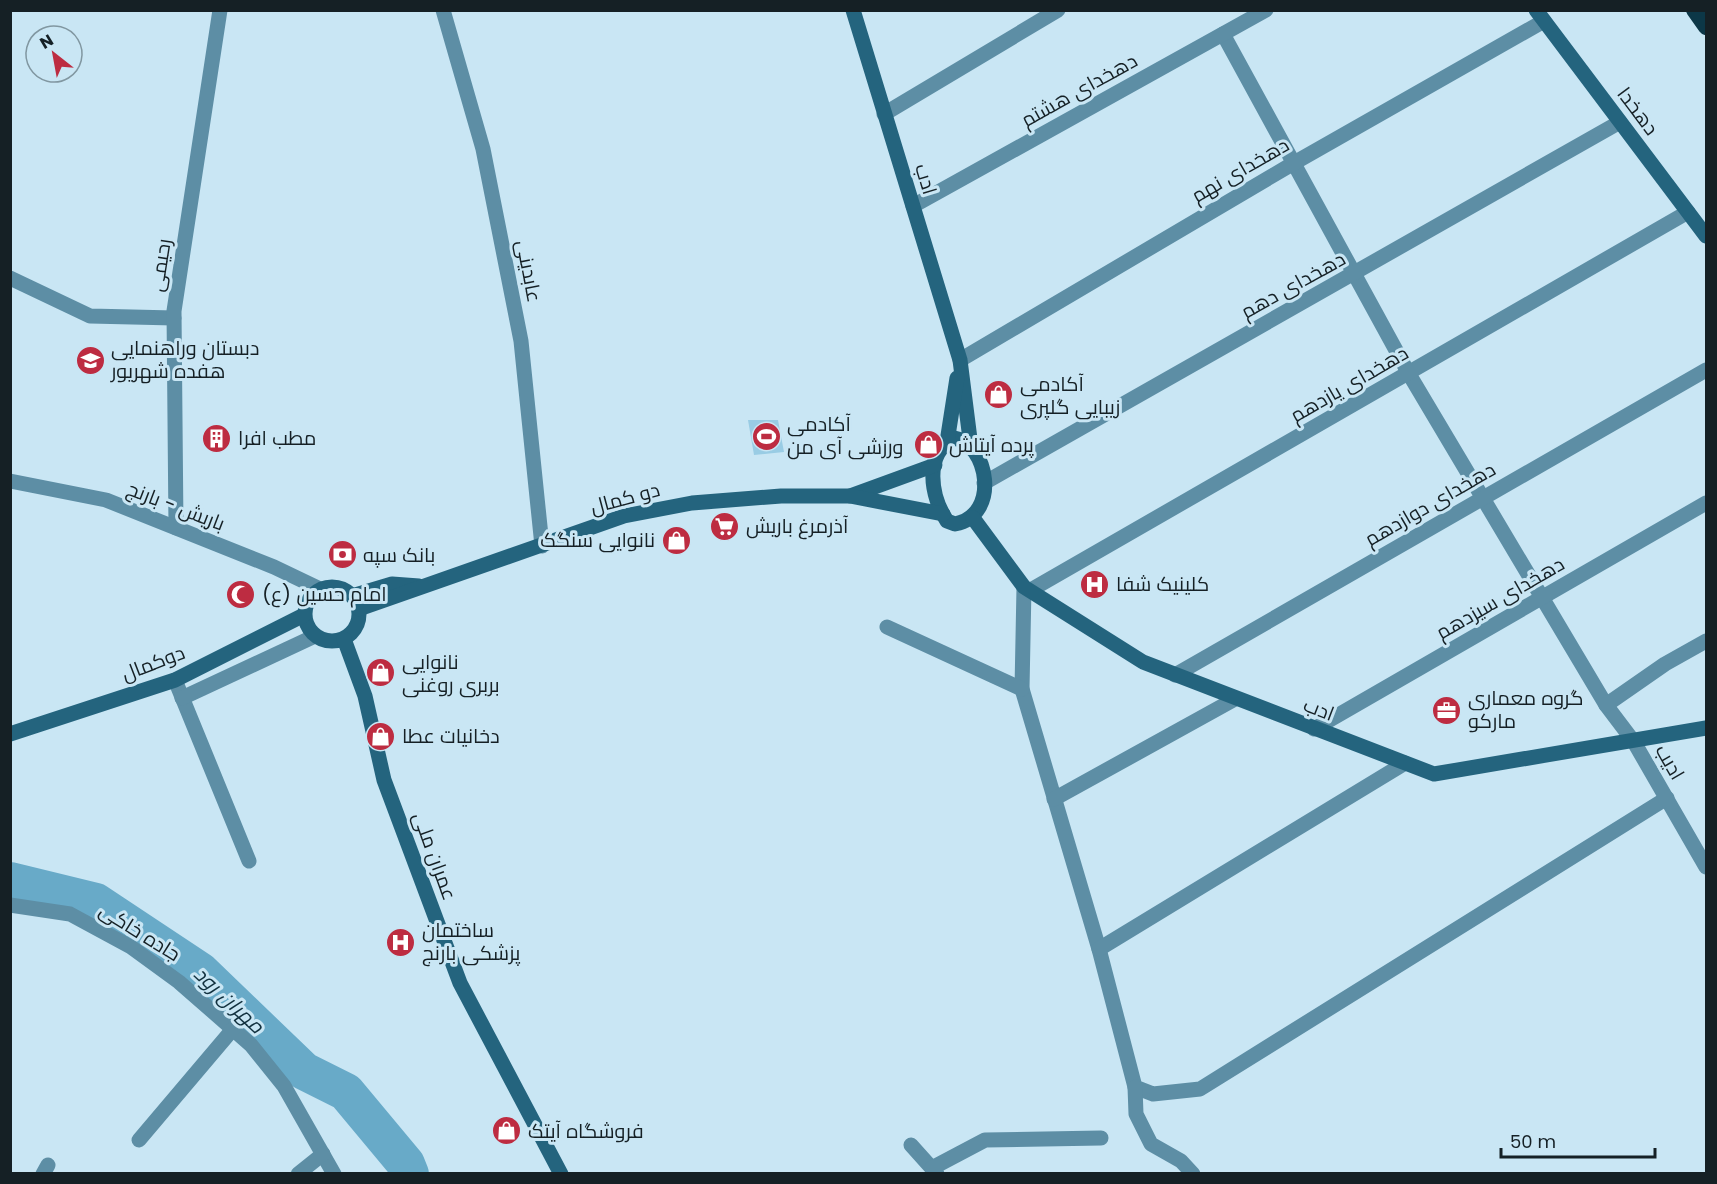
<svg xmlns="http://www.w3.org/2000/svg" width="1717" height="1184" font-family="Poppins,Cairo,sans-serif">
  <rect width="100%" height="100%" fill="#c9e6f4"/>
  <!-- green -->
  <polygon fill="#99cce4" points="748,420 778,420 784,452 754,455"/>
  <g fill="none" stroke-linecap="round" stroke-linejoin="round">
    <!-- river -->
    <polyline stroke="#68aac8" stroke-width="38" points="10,881 96,902 200,971 304,1071 346,1092 406,1164 410,1174"/>
    <!-- minor -->
    <g stroke="#5d8ea5" stroke-width="15">
      <polyline points="443,10 483,149 521,341 542,546"/>
      <polyline points="1223,34 1409,374 1606,705 1634,742"/>
      <polyline points="884,114 1058,10"/>
      <polyline points="913,206 1266,10"/>
      <polyline points="10,278 90,316 174,318"/>
      <polyline points="960,360 1294,163 1544,21"/>
      <polyline points="984,483 1620,122"/>
      <polyline points="176,528 174,311 220,10"/>
      <polyline points="1024,587 1022,689 1099,949 1135,1087 1153,1094 1200,1089 1667,798"/>
      <polyline points="1029,591 1688,212"/>
      <polyline points="887,627 1022,689"/>
      <polyline points="1175,675 1706,370"/>
      <polyline points="175,680 249,861"/>
      <polyline points="182,698 315,636"/>
      <polyline points="1606,705 1665,664 1706,641"/>
      <polyline points="1314,729 1706,503"/>
      <polyline points="1054,799 1235,699"/>
      <polyline points="10,905 70,914 131,947 179,982 251,1045 284,1086 334,1174"/>
      <polyline points="1099,949 1405,763"/>
      <polyline points="1135,1087 1136,1114 1151,1144 1181,1161 1193,1174"/>
      <polyline points="139,1140 233,1029"/>
      <polyline points="911,1145 937,1174"/>
      <polyline points="932,1168 985,1140 1101,1138"/>
      <polyline points="43,1174 48,1165"/>
      <polyline points="298,1174 323,1154"/>
    </g>
    <!-- tertiary -->
    <g stroke="#5d8ea5" stroke-width="15">
      <polyline points="10,481 106,500 274,567 320,589"/>
      <polyline points="1634,742 1706,867"/>
    </g>
    <!-- secondary -->
    <g stroke="#24647e" stroke-width="15">
      <polyline points="853,10 960,360 971,447"/>
      <polyline points="1536,10 1706,236"/>
      <path d="M 954,438 C 988,443 1001,515 955,524 L 947,521 C 931,497 923,454 954,438 Z"/>
      <polyline points="947,442 957,378"/>
      <polyline points="850,496 935,465"/>
      <polyline points="973,518 1024,587 1143,662 1434,774 1706,728"/>
      <circle cx="332" cy="614" r="27"/>
      <polyline points="352,596 392,584 419,586"/>
      <polyline points="359,609 624,516 692,503 781,496 850,496 943,514"/>
      <polyline points="344,639 365,696 384,780 460,983 561,1174"/>
      <polyline points="10,734 175,680 304,615"/>
    </g>
    <!-- trunk -->
    <polyline stroke="#0c3747" stroke-width="16" points="1694,10 1706,27"/>
  </g>
  <!-- icons -->
  <defs>
    <symbol id="school-disc" viewBox="-11 -11 22 22"><circle r="9.5" fill="#bd2c41" stroke="#c9e6f4"/><path d="M0-5L7-2L0 1L-7-2ZM-4 1L0 2.5L4 1V4Q0 6-4 4Z" fill="#fff"/></symbol>
    <symbol id="shop-disc" viewBox="-11 -11 22 22"><circle r="9.5" fill="#bd2c41" stroke="#c9e6f4"/><path d="M-5-2.5h2.3a2.7 3.5 0 0 1 5.4 0H5L5.5 6h-11ZM-1.5-2.5h3a1.5 2.3 0 0 0-3 0Z" fill="#fff"/></symbol>
    <symbol id="stadium-disc" viewBox="-11 -11 22 22"><circle r="9.5" fill="#bd2c41" stroke="#c9e6f4"/><path d="M0-5a6.5 5 0 1 0 0 10a6.5 5 0 1 0 0-10ZM-3.5-1.8h7v3.6h-7Z" fill="#fff"/></symbol>
    <symbol id="building-disc" viewBox="-11 -11 22 22"><circle r="9.5" fill="#bd2c41" stroke="#c9e6f4"/><path d="M-4-6H4V6H1V3H-1V6H-4ZM-2.5-4.3h1.7v1.8h-1.7ZM.8-4.3h1.7v1.8H.8ZM-2.5-1h1.7V.8h-1.7ZM.8-1h1.7V.8H.8Z" fill="#fff"/></symbol>
    <symbol id="supermarket-disc" viewBox="-11 -11 22 22"><circle r="9.5" fill="#bd2c41" stroke="#c9e6f4"/><path d="M-6-5.5h2.5l.6 2H6L4.5 2H-2.5L-4.4-4H-6ZM-1.5 3.2a1.3 1.3 0 1 0 .1 0ZM3 3.2a1.3 1.3 0 1 0 .1 0Z" fill="#fff"/></symbol>
    <symbol id="bank-disc" viewBox="-11 -11 22 22"><circle r="9.5" fill="#bd2c41" stroke="#c9e6f4"/><path d="M-6-4H6V4H-6ZM0-2.3a2.3 2.3 0 1 0 0 4.6a2.3 2.3 0 1 0 0-4.6Z" fill="#fff"/></symbol>
    <symbol id="hospital-disc" viewBox="-11 -11 22 22"><circle r="9.5" fill="#bd2c41" stroke="#c9e6f4"/><path d="M-5-5h3v3.5h4V-5h3V5h-3V1.5h-4V5h-3Z" fill="#fff"/></symbol>
    <symbol id="mosque-disc" viewBox="-11 -11 22 22"><circle r="9.5" fill="#bd2c41" stroke="#c9e6f4"/><path d="M3.5-4.9A6 6 0 1 0 3.5 4.9A5 5 0 1 1 3.5-4.9Z" fill="#fff"/></symbol>
    <symbol id="office-disc" viewBox="-11 -11 22 22"><circle r="9.5" fill="#bd2c41" stroke="#c9e6f4"/><path d="M-6-3h4V-5.5h4V-3h4V5H-6ZM-1-4.5V-3h2v-1.5ZM-6 0V1H6V0Z" fill="#fff"/></symbol>
  </defs>
  <g fill-rule="evenodd">
    <use href="#school-disc" x="74" y="344" width="33" height="33"/>
    <use href="#shop-disc" x="982" y="378" width="33" height="33"/>
    <use href="#stadium-disc" x="750" y="420" width="33" height="33"/>
    <use href="#building-disc" x="200" y="422" width="33" height="33"/>
    <use href="#shop-disc" x="912" y="428" width="33" height="33"/>
    <use href="#supermarket-disc" x="708" y="510" width="33" height="33"/>
    <use href="#shop-disc" x="660" y="524" width="33" height="33"/>
    <use href="#bank-disc" x="326" y="538" width="33" height="33"/>
    <use href="#hospital-disc" x="1078" y="568" width="33" height="33"/>
    <use href="#mosque-disc" x="224" y="578" width="33" height="33"/>
    <use href="#shop-disc" x="364" y="656" width="33" height="33"/>
    <use href="#office-disc" x="1430" y="694" width="33" height="33"/>
    <use href="#shop-disc" x="364" y="720" width="33" height="33"/>
    <use href="#hospital-disc" x="384" y="926" width="33" height="33"/>
    <use href="#shop-disc" x="490" y="1114" width="33" height="33"/>
  </g>
  <g text-anchor="middle" stroke-width="6" stroke-linejoin="round" paint-order="stroke">
    <!-- street labels -->
    <g font-size="20" fill="#152025" stroke="#c9e6f4">
      <text transform="translate(1079 90) rotate(-29)" y="7">دهخدای هشتم</text>
      <text transform="translate(1638 111) rotate(53)" y="7">دهخدا</text>
      <text transform="translate(1240 170) rotate(-30)" y="7">دهخدای نهم</text>
      <text transform="translate(926 179) rotate(73)" y="7">ادب</text>
      <text transform="translate(160 265) rotate(-81)" y="7">رحیمی</text>
      <text transform="translate(529 271) rotate(79)" y="7">عابدینی</text>
      <text transform="translate(1293 285) rotate(-29)" y="7">دهخدای دهم</text>
      <text transform="translate(1349 384) rotate(-30)" y="7">دهخدای یازدهم</text>
      <text transform="translate(625 498) rotate(-15)" y="7">دو کمال</text>
      <text transform="translate(1430 504) rotate(-30)" y="7">دهخدای دوازدهم</text>
      <text transform="translate(176 506) rotate(21)" y="7">باریش - بارنج</text>
      <text transform="translate(1500 598) rotate(-30)" y="7">دهخدای سیزدهم</text>
      <text transform="translate(153 663) rotate(-21)" y="7">دوکمال</text>
      <text transform="translate(1319 709) rotate(21)" y="7">ادب</text>
      <text transform="translate(1670 762) rotate(60)" y="7">ادیب</text>
      <text transform="translate(435 856) rotate(70)" y="7">عمران ملی</text>
      <text transform="translate(140 932) rotate(32)" y="7">جاده خاکی</text>
    </g>
    <!-- poi labels -->
    <g font-size="20" fill="#152025" stroke="#c9e6f4" text-anchor="start">
      <text x="111" y="355">دبستان وراهنمایی<tspan x="111" dy="23">هفده شهریور</tspan></text>
      <text x="1020" y="391">آکادمی<tspan x="1020" dy="23">زیبایی گلپری</tspan></text>
      <text x="787" y="431">آکادمی<tspan x="787" dy="23">ورزشی آی من</tspan></text>
      <text x="238" y="445">مطب افرا</text>
      <text x="949" y="452">پرده‌ آیتاش</text>
      <text x="746" y="533">آذرمرغ باریش</text>
      <text x="655" y="547" text-anchor="end">نانوایی سنگک</text>
      <text x="363" y="562">بانک سپه</text>
      <text x="1116" y="591">کلینیک شفا</text>
      <text x="262" y="601">امام حسین (ع)</text>
      <text x="402" y="669">نانوایی<tspan x="402" dy="23">بربری روغنی</tspan></text>
      <text x="1468" y="705">گروه معماری<tspan x="1468" dy="23">مارکو</tspan></text>
      <text x="402" y="743">دخانیات عطا</text>
      <text x="422" y="937">ساختمان<tspan x="422" dy="23">پزشکی بارنج</tspan></text>
      <text x="528" y="1138">فروشگاه آیتک</text>
    </g>
    <!-- water labels -->
    <g font-size="21" font-style="italic" fill="#11303e" stroke="#c9e6f4">
      <text transform="translate(229 1000) rotate(43)" y="7">مهران رود</text>
    </g>
  </g>
  <!-- border -->
  <rect width="1717" height="1184" fill="none" stroke="#152025" stroke-width="24"/>
  <!-- north arrow -->
  <g transform="translate(54 54) rotate(329)"><circle r="28" fill="#c9e6f4" stroke="#8197a1" stroke-width="1.5"/>
  <path d="M0-4.5L10 22L0 15L-10 22Z" fill="#bd2c41"/>
  <text y="-9" font-size="16" font-weight="bold" text-anchor="middle" fill="#152025">N</text>
  </g>
  <!-- scale -->
  <path d="M1501 1148v9h154v-9" fill="none" stroke="#152025" stroke-width="3"/>
  <text x="1510" y="1148" font-size="18" fill="#152025" stroke="#c9e6f4" stroke-width="4.5" paint-order="stroke">50 m</text>
</svg>
